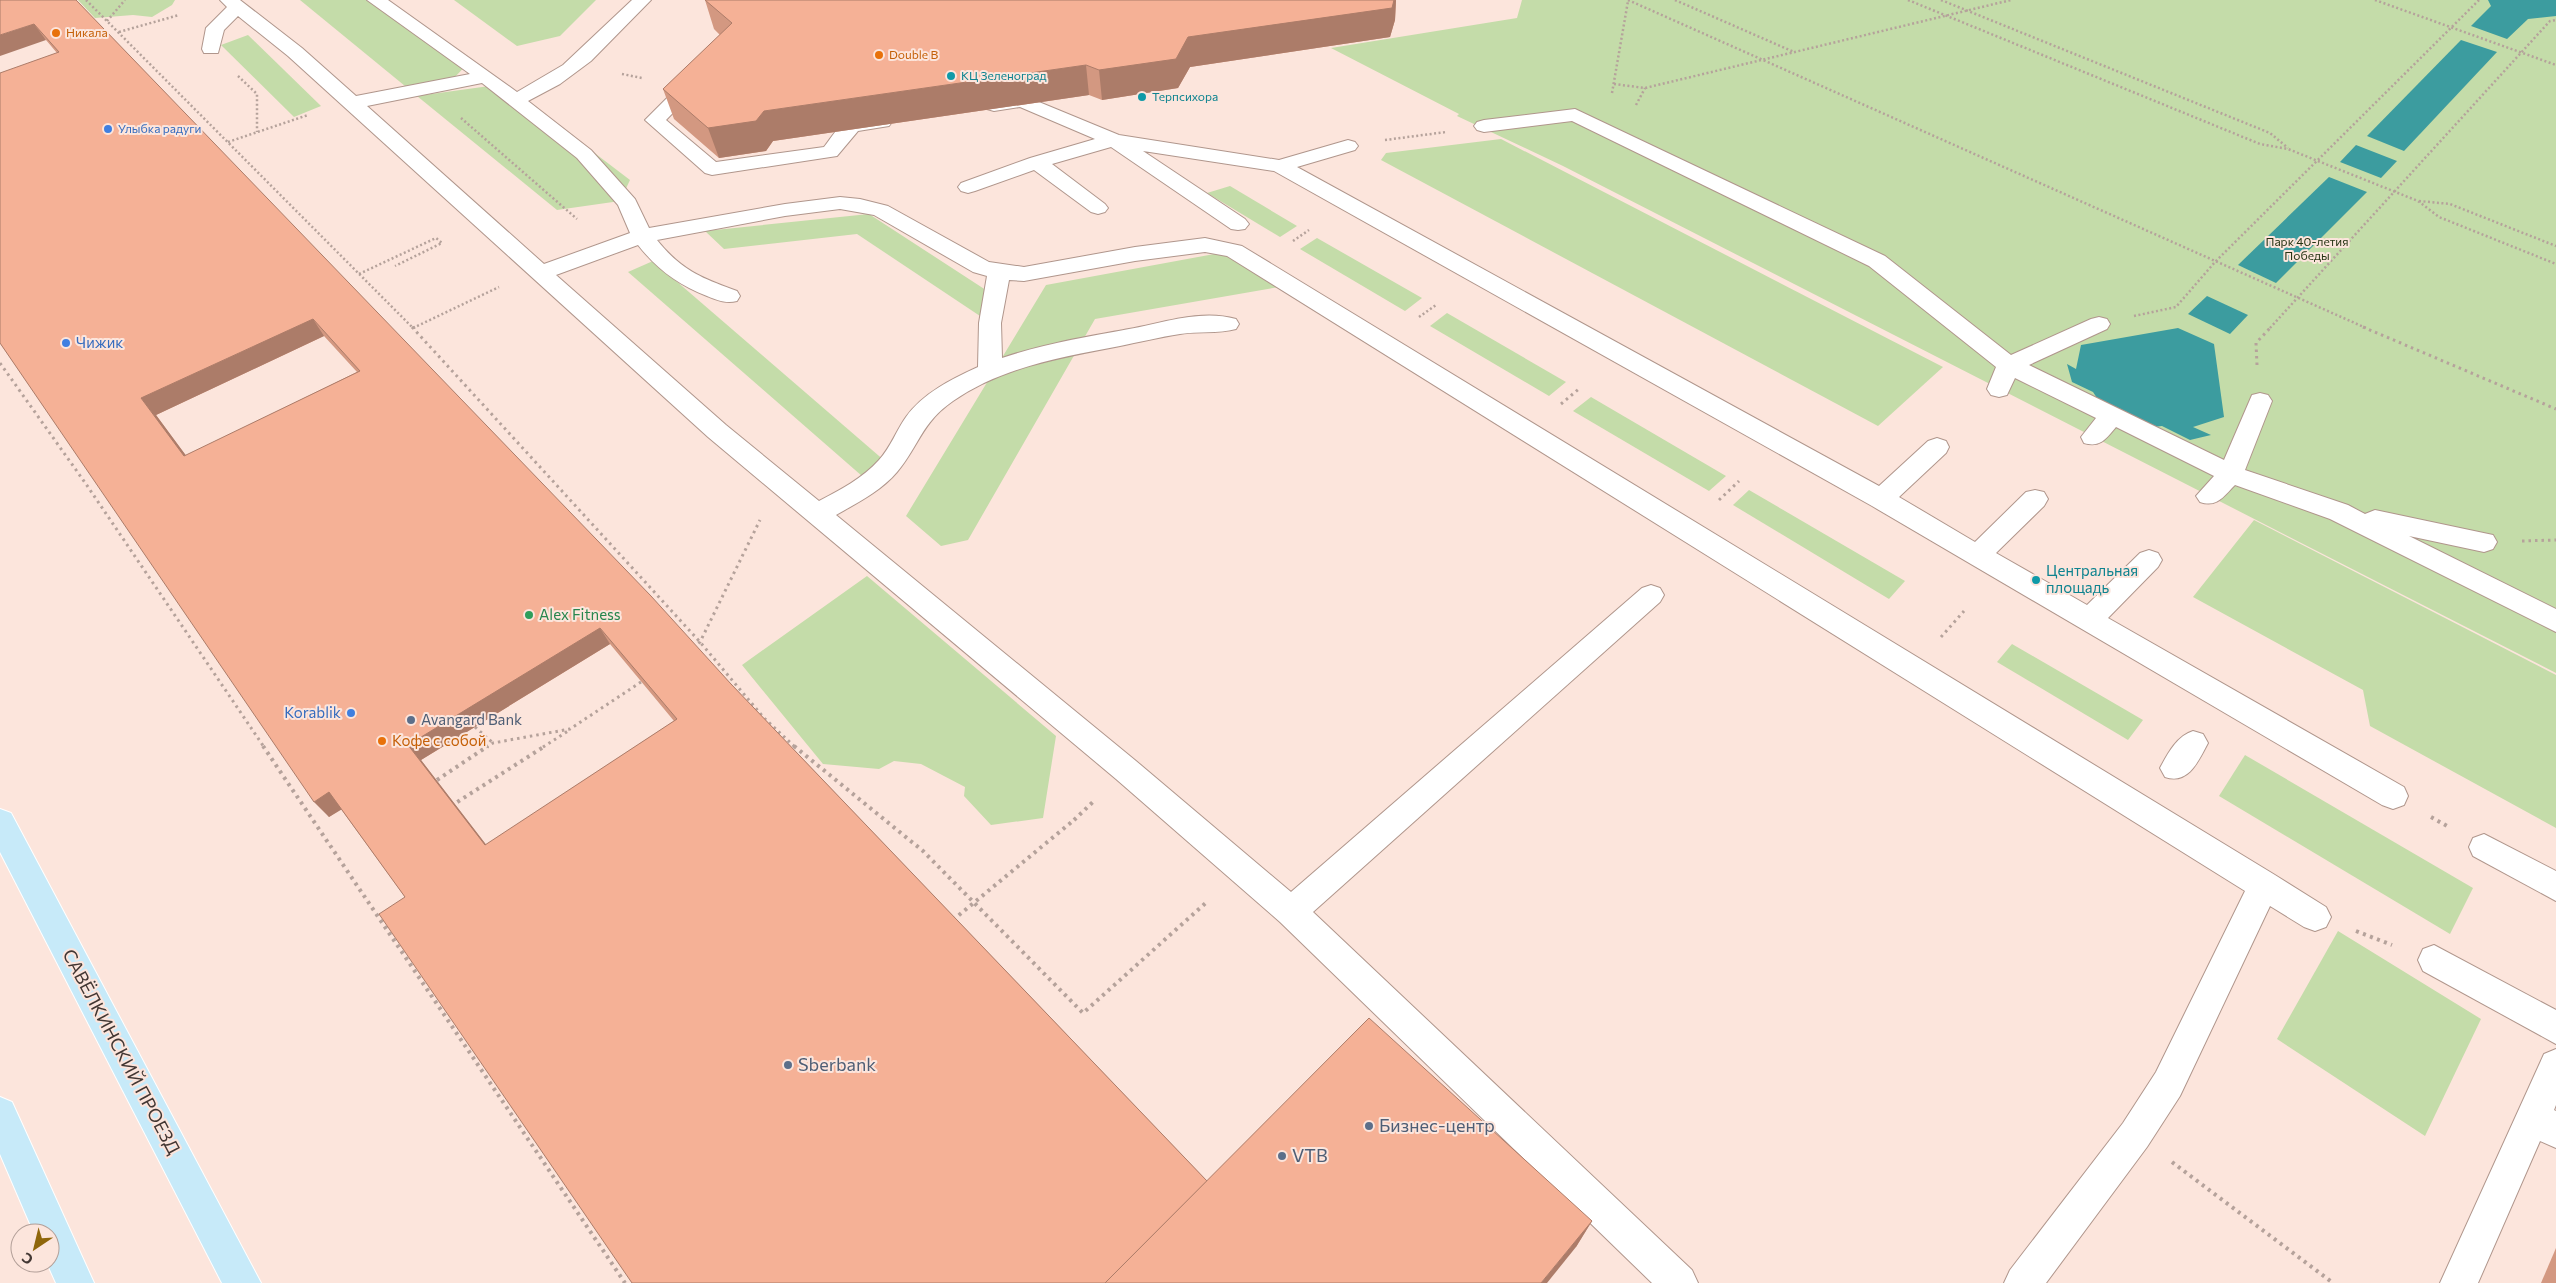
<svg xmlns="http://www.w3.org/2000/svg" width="2556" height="1283" font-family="Commissioner,sans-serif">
  <rect width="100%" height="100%" fill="#fce5dc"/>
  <!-- green -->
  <g fill="#c4dca9">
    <polygon points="78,0 175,0 172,5 152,17 133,15 95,18"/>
    <polygon points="300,0 383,0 471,60 454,78 405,86"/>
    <polygon points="454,0 596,0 560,36 517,46"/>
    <polygon points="1522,0 2556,0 2556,673 1563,166 1457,116 1459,114 1331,48 1517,18"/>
    <polygon points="248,35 321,106 294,117 221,45"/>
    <polygon points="504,84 630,180 620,201 557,210 417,96"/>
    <polygon points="1501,139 1943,367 1878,426 1381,160 1386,153"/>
    <polygon points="1230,186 1297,226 1280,237 1207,193"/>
    <polygon points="869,214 992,294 980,316 857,234 724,249 705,231"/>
    <polygon points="1317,238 1422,298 1405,311 1300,249"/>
    <polygon points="1236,250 1279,287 1095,319 968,540 941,546 906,516 1046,285"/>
    <polygon points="653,261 886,462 870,483 628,272"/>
    <polygon points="1447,313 1566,382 1549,396 1430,326"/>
    <polygon points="1591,397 1726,476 1709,491 1573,411"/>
    <polygon points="1749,490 1905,581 1889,599 1733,505"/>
    <polygon points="2254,520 2556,675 2556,828 2370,726 2363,690 2193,597"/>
    <polygon points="867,576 1056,736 1043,818 991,825 964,796 965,787 921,764 894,761 879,769 823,764 742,665"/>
    <polygon points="2012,644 2143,720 2128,740 1997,662"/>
    <polygon points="2245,755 2473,888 2450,934 2219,796"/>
    <polygon points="2338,931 2481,1019 2425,1136 2277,1039"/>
  </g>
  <!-- water -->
  <g fill="#3c9c9f">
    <polygon points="2488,0 2556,0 2556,16 2528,19 2507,39 2471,26 2491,6"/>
    <polygon points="2461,40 2497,52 2404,151 2367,136"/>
    <polygon points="2356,145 2397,161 2381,178 2340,162"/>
    <polygon points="2329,177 2367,192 2276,283 2238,265"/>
    <polygon points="2207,296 2248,315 2230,334 2188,314"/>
    <polygon points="2178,328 2214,344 2224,417 2193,427 2211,435 2190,440 2162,426 2153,427 2097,398 2093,392 2072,382 2067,364 2076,369 2081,345"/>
  </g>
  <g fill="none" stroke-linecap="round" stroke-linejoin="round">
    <defs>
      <g id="minor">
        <path d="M 220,0 L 240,0 L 302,48 L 356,96 L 470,74 L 367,0 L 388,0 L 517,92 L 563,65 L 632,0 L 651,0 L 591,61 L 560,84 L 528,101 L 591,150 L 635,199 L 649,228 L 785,204 L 840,197 L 860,199 L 888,206 L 989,262 L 1024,267 L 1135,247 L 1205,238 L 1242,246 L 2275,875 L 2326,907 L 2331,917 L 2326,927 L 2315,931 L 2304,927 L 2270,906 L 2180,1096 L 2147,1147 L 2046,1283 L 2004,1283 L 2010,1270 L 2123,1123 L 2156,1072 L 2245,891 L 1227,256 L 1205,252 L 1135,261 L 1024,281 L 1009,280 L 1001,323 L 1002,358 C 1043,344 1086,337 1129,329 C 1163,323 1201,309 1236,319 L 1239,324 L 1236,329 C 1218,334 1198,331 1180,334 C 1160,337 1140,342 1120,346 C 1062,357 1002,367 953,401 C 921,423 919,446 897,472 C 881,491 857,503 836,515 L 1136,761 L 1291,892 L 1642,588 L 1651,585 L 1660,588 L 1664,595 L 1660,602 L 1313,912 L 1692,1270 L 1698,1283 L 1652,1283 L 1280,922 L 1116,779 L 708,437 L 288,56 L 238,16 L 224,30 L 218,53 L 204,53 L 202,49 L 206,28 L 227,7 ZM 482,83 L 577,158 L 618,205 L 630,233 L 544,264 L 367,106 ZM 840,209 L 874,215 L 973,272 L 987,276 L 979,323 L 978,367 C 952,379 923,393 906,417 C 896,431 891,447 879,460 C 863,478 840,490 819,501 L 726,425 L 556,275 L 638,245 C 657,269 678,285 707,296 C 717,300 726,304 737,301 L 740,296 L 737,291 C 701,278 681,270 657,240 L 785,216 Z"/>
        <path d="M 695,75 L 702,77 L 704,81 L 666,120 L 716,162 L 824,147 C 830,140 837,127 845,122 C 852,117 881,116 889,118 L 892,122 L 889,126 L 858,131 L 837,156 L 712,175 L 705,173 L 645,120 L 688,77 Z"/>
        <polygon points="1022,95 1119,135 1279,160 1348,140 1355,142 1358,146 1355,150 1297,167 1879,486 1928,441 1937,438 1946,441 1949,447 1946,453 1899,497 1975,542 2026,492 2035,490 2044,492 2048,499 2044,506 1996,553 2087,605 2140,553 2149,550 2158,553 2162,560 2158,567 2108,618 2404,787 2408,796 2404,805 2393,809 2382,805 1872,506 1274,171 1143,151 1245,219 1249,224 1245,229 1238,230 1231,229 1111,147 1052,164 1105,204 1108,208 1105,212 1098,214 1091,212 1034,170 975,191 968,193 961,191 958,187 961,183 1030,158 1095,139 1020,107 994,111 987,109 984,105 987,101"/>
        <path d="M 1575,109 L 1885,256 L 2011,355 L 2091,319 L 2099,317 L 2107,319 L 2110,324 L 2107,329 L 2029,365 L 2224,460 L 2252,395 L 2260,393 L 2268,395 L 2272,401 L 2245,470 L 2348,505 L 2365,514 L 2375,510 L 2493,535 L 2497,542 L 2493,549 L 2484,552 L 2409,536 L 2556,609 L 2556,632 L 2330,519 L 2235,485 C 2224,496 2217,508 2200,502 L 2196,496 L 2214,476 L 2116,427 C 2106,439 2100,448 2084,443 L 2081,437 L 2096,418 L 2015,378 L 2007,395 L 1999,397 L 1991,395 L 1987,389 L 1996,367 L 1869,266 L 1572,121 L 1484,132 L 1477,130 L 1474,126 L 1477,122 L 1484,120 Z"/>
        <path d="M 2193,731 L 2203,734 L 2208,743 C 2198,762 2188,785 2165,777 L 2160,768 C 2168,753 2177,736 2193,731 Z"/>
        <polygon points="2484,834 2556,871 2556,901 2473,856 2469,847 2473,838"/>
        <polygon points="2434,945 2556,1010 2556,1044 2423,971 2418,960 2423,949"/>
        <polygon points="2556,1049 2556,1105 2554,1110 2556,1111 2556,1148 2540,1141 2478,1283 2440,1283 2544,1054"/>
      </g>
      <g id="major">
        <polygon points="0,809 11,813 261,1283 222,1283 0,852"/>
        <polygon points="0,1097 12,1102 94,1283 56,1283 47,1263 50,1263 50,1233 34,1233 0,1154"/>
      </g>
    </defs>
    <!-- minor casing -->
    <use href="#minor" stroke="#b0968c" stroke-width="2"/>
    <!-- major casing -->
    <use href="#major" stroke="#fff" stroke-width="2"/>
    <!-- path-far2 -->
    <g stroke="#b5a29b" stroke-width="2.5" stroke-dasharray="2 2.5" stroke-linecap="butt">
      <polyline points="86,0 413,328"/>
      <polyline points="1628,0 2366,328"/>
      <polyline points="1675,0 1794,52"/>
      <polyline points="1908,0 2260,144 2288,149 2418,201 2439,217 2556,264"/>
      <polyline points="1941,0 2270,133 2288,148"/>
      <polyline points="2375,0 2556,65"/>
      <polyline points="107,21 125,0"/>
      <polyline points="119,32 179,15"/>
      <polyline points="622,74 642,78"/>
      <polyline points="238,76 257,94 257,132"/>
      <polyline points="1614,84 1645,88 2011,0"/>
      <polyline points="1612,93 1628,1"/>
      <polyline points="1636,105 1645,88"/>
      <polyline points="461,118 577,219"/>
      <polyline points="1385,140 1446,132"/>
      <polyline points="228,142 308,115"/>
      <polyline points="2419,201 2450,204 2556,246"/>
      <polyline points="1293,241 1309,230"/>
      <polyline points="359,274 436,238 442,243 395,266"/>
      <polyline points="2134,316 2176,307 2215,262 2479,0"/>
      <polyline points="1419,317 1436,305"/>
      <polyline points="413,328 499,287"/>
      <polyline points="2270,328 2550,21 2556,20"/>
    </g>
    <!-- path-far1 -->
    <g stroke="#b5a29b" stroke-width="3" stroke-dasharray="2.5 4" stroke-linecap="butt">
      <polyline points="412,327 700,642 764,718 795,747"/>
      <polyline points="2363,327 2556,409"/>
      <polyline points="413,328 415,327"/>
      <polyline points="0,363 86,484 264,747"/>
      <polyline points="2257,365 2256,343 2271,327"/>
      <polyline points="1561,404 1580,388"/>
      <polyline points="1719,500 1739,481"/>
      <polyline points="2522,541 2556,540"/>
      <polyline points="1941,637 1964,611"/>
      <polyline points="693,647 700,642 760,520"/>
      <polyline points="475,727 493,743"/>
      <polyline points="486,747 493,743 570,729 641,682"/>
      <polyline points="543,747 568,731"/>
    </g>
    <!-- path -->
    <g stroke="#b5a29b" stroke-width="4" stroke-dasharray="3 4.5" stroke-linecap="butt">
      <polyline points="263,746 625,1283"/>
      <polyline points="794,746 923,851 1083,1013 1208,901"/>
      <polyline points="437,780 488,746"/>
      <polyline points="451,806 545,746"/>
      <polyline points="2431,817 2447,826"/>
      <polyline points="1074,820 1095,800"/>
      <polyline points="2356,931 2392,945"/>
      <polyline points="2172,1162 2333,1283"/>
    </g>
    <!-- minor -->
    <use href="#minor" fill="#fff" fill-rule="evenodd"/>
    <!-- major -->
    <use href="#major" fill="#c7eaf9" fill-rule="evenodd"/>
    <!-- path-bridge -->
    <polyline stroke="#b5a29b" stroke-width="4" stroke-dasharray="3 4.5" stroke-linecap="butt" points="953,920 1074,820"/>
  </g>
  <!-- wall -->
  <g fill="#d39881" fill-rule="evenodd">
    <path d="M 0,0 L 76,0 L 1207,1181 L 1592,1221 L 1576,1247 L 632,1283 L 405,897 L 341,809 L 329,817 L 0,343 L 57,53 L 46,40 ZM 324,336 L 357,372 L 186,456 L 156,415 ZM 610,644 L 674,721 L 486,845 L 421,760 Z"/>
    <polygon points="705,0 1396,0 1395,20 1390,37 1190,67 1178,88 1102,100 1089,95 773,141 766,151 719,158 674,119 663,89 720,35 714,29"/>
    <polygon points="2556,1248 2556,1283 2541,1283"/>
  </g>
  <!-- shaded-wall -->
  <g fill="#ac7c69">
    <polygon points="1396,0 1395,20 1390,37 1190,67 1178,88 1102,100 1099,70 1188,37"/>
    <polygon points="34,24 46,40 0,56 0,35"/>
    <polygon points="1086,65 1089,95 773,141 766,151 719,158 708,128 764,111"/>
    <polygon points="313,319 324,336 156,415 199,473 184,456 141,398"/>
    <polygon points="600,628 610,644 421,760 498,860 485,845 408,745"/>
    <polygon points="329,792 344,808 329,817 314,802"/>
    <polygon points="1592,1221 1576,1247 1547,1283 1541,1283"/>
  </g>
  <!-- building -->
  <g fill="#f5b196" stroke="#ac7c69" fill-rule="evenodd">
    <path d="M 0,0 L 76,0 L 651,596 L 731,684 L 1207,1181 L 1105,1283 L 632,1283 L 379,914 L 405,897 L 329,792 L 314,802 L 0,343 L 0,73 L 59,52 L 34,24 L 0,35 ZM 313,319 L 360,371 L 184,456 L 141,398 ZM 600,628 L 677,719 L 485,845 L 408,745 Z"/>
    <polygon points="705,0 1394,0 1392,8 1188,37 1176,59 1099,70 1086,65 764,111 756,121 708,128 663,89 732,23"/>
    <polygon points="1369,1018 1592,1221 1541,1283 1105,1283"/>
  </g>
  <!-- markers -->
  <g fill="#e8710a" stroke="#fce5dc" stroke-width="2">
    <circle cx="56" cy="33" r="5"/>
    <circle cx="879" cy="55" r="5"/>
    <circle cx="382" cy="741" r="5"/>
  </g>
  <g fill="#0f9aa8" stroke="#fce5dc" stroke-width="2">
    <circle cx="951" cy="76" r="5"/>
    <circle cx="1142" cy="97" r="5"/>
    <circle cx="2036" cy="580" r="5"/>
  </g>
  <g fill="#3f7fe0" stroke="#fce5dc" stroke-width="2">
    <circle cx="108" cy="129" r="5"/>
    <circle cx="66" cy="343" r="5"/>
    <circle cx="351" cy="713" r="5"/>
  </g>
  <circle fill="#2e9e5b" stroke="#fce5dc" stroke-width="2" cx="529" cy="615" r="5"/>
  <g fill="#5c6f8a" stroke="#fce5dc" stroke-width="2">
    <circle cx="411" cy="720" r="5"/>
    <circle cx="788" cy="1065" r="5"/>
    <circle cx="1369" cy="1126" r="5"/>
    <circle cx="1282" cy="1156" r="5"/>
  </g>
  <g text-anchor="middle" stroke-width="4" stroke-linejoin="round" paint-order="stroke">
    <!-- far-food labels -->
    <g font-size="12" fill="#c56008" stroke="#fce5dc" text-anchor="start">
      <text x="66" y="37">Никала</text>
      <text x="889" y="59">Double B</text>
    </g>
    <!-- far-culture labels -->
    <g font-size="12" fill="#0d838f" stroke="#fce5dc" text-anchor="start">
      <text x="961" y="80">КЦ Зеленоград</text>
      <text x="1152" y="101">Терпсихора</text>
    </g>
    <!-- far-shop labels -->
    <g font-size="12" fill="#366cbe" stroke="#fce5dc" text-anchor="start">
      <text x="118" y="133">Улыбка радуги</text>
    </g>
    <!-- far-park labels -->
    <g font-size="12" fill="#263414" stroke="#fce5dc">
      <text x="2307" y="246">Парк 40-летия<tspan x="2307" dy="14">Победы</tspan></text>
    </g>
    <!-- shop labels -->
    <g font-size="15" fill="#366cbe" stroke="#fce5dc" text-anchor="start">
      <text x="76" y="348">Чижик</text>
      <text x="341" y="718" text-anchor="end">Korablik</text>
    </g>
    <!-- culture labels -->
    <g font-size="15" fill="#0d838f" stroke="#fce5dc" text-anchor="start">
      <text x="2046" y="576">Центральная<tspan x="2046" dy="17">площадь</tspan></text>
    </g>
    <!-- leisure labels -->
    <g font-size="15" fill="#27864d" stroke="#fce5dc" text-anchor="start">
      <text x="539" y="620">Alex Fitness</text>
    </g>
    <!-- service labels -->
    <g font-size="15" fill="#4e5e75" stroke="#fce5dc" text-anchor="start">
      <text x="421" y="725">Avangard Bank</text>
    </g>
    <!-- food labels -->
    <g font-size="15" fill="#c56008" stroke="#fce5dc" text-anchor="start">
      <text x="392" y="746">Кофе с собой</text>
    </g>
    <!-- near-street labels -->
    <g font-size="18" fill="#423733" stroke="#fce5dc">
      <text transform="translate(121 1052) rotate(62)" y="6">САВЁЛКИНСКИЙ ПРОЕЗД</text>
    </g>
    <!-- near-service labels -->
    <g font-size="18" fill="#4e5e75" stroke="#fce5dc" text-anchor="start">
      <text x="798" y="1071">Sberbank</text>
      <text x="1379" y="1132">Бизнес-центр</text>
      <text x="1292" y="1162">VTB</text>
    </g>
  </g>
  <!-- north arrow -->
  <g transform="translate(35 1248) rotate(215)"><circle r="24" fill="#fce5dc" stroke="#b29f98"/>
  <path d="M0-4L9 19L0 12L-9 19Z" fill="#8f660b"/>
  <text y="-8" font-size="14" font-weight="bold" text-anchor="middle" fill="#423733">С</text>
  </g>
</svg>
